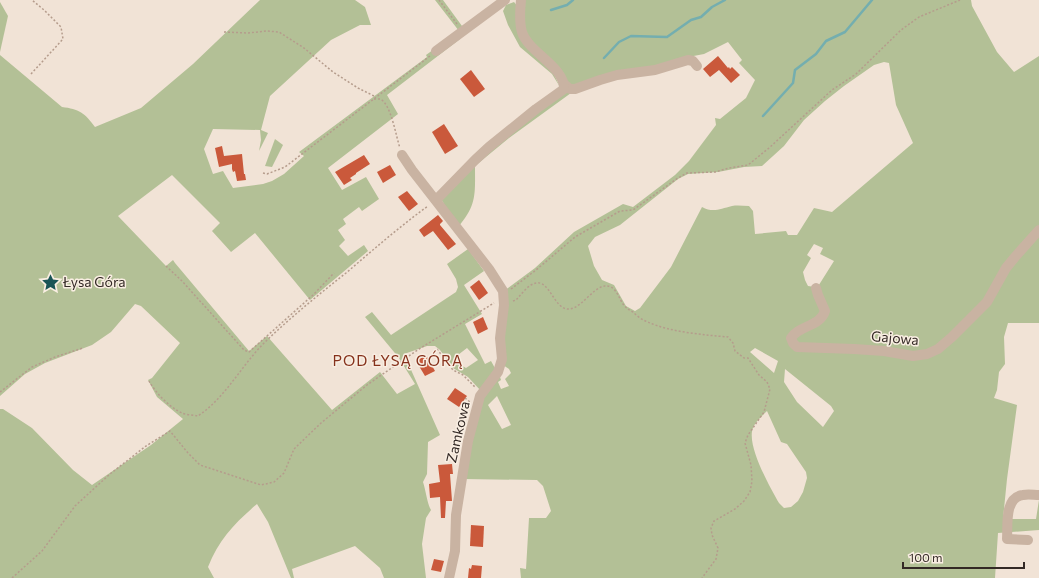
<svg xmlns="http://www.w3.org/2000/svg" width="1039" height="578" font-family="Commissioner,sans-serif">
  <rect width="100%" height="100%" fill="#f1e3d6"/>
  <!-- green -->
  <g fill="#b3c096" fill-rule="evenodd">
    <path d="M 260,0 L 355,0 L 365,7 L 371,25 L 360,25 L 331,40 L 270,96 L 261,130 L 268,133 L 259,151 L 261,140 L 260,130 L 213,129 L 204,149 L 213,174 L 223,171 L 233,188 L 263,184 L 272,181 L 284,174 L 304,156 L 299,152 L 427,57 L 426,55 L 459,31 L 435,0 L 443,0 L 462,26 L 466,27 L 460,39 L 387,95 L 398,114 L 328,168 L 342,190 L 366,177 L 379,199 L 362,211 L 359,207 L 343,219 L 346,224 L 338,230 L 345,240 L 339,246 L 348,256 L 364,245 L 368,251 L 310,300 L 255,233 L 231,252 L 212,231 L 220,223 L 172,175 L 118,216 L 166,266 L 173,260 L 175,263 L 249,351 L 267,336 L 332,410 L 380,372 L 397,394 L 415,384 L 399,358 L 365,317 L 372,312 L 391,335 L 456,292 L 458,287 L 456,279 L 447,264 L 468,249 L 484,271 L 464,285 L 482,314 L 465,324 L 485,364 L 491,361 L 496,370 L 481,391 L 468,377 L 453,368 L 440,350 L 435,346 L 427,346 L 404,354 L 440,435 L 428,442 L 427,474 L 423,482 C 426,491 427,503 431,510 L 426,518 L 422,544 L 426,578 L 384,578 L 380,568 L 355,546 L 292,569 L 294,578 L 291,578 L 268,522 L 257,504 C 235,523 219,539 208,567 L 214,578 L 0,578 L 0,409 L 3,409 L 32,428 L 73,470 L 92,485 L 151,445 L 183,419 L 157,397 L 148,380 L 152,378 L 180,343 L 141,306 L 135,304 L 111,332 L 92,345 L 45,363 L 25,374 L 0,396 L 0,55 L 62,107 C 79,109 85,113 95,127 L 141,108 L 193,64 ZM 467,348 L 478,360 L 466,368 L 456,362 L 454,358 Z"/>
    <path d="M 523,0 L 971,0 L 972,6 L 997,52 L 1014,72 L 1039,56 L 1039,228 C 1030,237 1020,247 1012,257 C 1003,270 998,287 988,299 C 974,317 943,350 920,354 C 902,357 882,348 863,348 L 863,352 L 912,358 L 926,358 L 940,349 L 958,334 L 988,304 L 999,287 L 1007,268 L 1025,247 L 1039,233 L 1039,323 L 1008,323 L 1004,337 L 1005,364 L 999,372 L 997,390 L 994,398 L 1017,405 L 1007,479 L 1003,519 L 1036,519 L 1039,500 L 1039,530 L 998,533 L 995,578 L 521,578 L 520,568 L 526,569 L 529,518 L 546,518 L 551,511 L 543,486 L 537,480 L 463,479 C 470,446 472,401 500,377 L 501,380 L 498,382 L 501,389 L 509,386 L 505,379 L 511,373 L 509,369 L 503,365 L 503,334 L 507,301 L 504,291 L 535,268 L 574,232 L 623,204 L 633,207 L 675,175 L 689,161 L 716,125 L 715,118 L 720,119 L 746,98 L 755,80 L 739,63 L 742,60 L 728,42 L 704,54 L 683,58 L 662,66 L 643,70 L 620,72 L 573,87 C 570,86 567,85 565,83 C 560,77 557,70 552,65 C 543,54 529,46 524,31 C 521,22 522,10 523,0 ZM 884,62 L 889,63 L 896,105 L 913,143 L 832,212 L 814,208 L 797,235 L 788,235 L 786,231 L 755,234 L 753,211 L 749,206 C 743,206 738,205 732,206 C 720,209 713,213 702,207 L 671,267 L 640,308 L 635,311 L 626,306 L 614,285 L 602,280 L 594,266 L 588,246 L 595,237 L 620,225 L 678,179 L 688,174 L 718,172 L 744,167 L 762,166 L 784,146 L 804,120 L 825,101 L 844,86 L 874,65 ZM 814,244 L 823,248 L 820,254 L 834,261 L 817,288 L 826,310 L 823,309 L 816,295 L 815,287 L 808,286 L 805,280 L 803,272 L 811,258 L 807,255 ZM 755,348 L 778,361 L 774,373 L 750,352 ZM 785,369 L 831,406 L 834,411 L 823,427 L 797,402 L 784,382 ZM 497,396 L 511,425 L 502,429 L 488,405 ZM 767,411 L 781,442 L 787,444 L 806,472 L 807,478 L 803,492 L 798,501 L 791,507 L 784,508 L 779,503 C 770,487 746,445 753,428 C 755,422 763,415 767,411 Z"/>
    <polygon points="0,2 8,16 0,52"/>
    <polygon points="514,2 519,8 519,21 553,72 560,87 552,74 520,47 508,25 503,11 506,5"/>
    <path d="M 566,91 L 571,93 L 509,138 L 475,166 C 475,194 477,205 458,227 L 441,199 L 474,163 Z"/>
    <polygon points="275,139 283,145 272,167 265,166"/>
  </g>
  <g fill="none" stroke-linecap="round" stroke-linejoin="round">
    <!-- stream -->
    <g stroke="#74aeaf" stroke-width="2.5">
      <polyline points="551,10 567,5 573,0"/>
      <polyline points="604,58 619,42 631,36 667,37 691,20 701,17 712,7 725,0"/>
      <polyline points="763,116 793,83 795,70 816,54 826,41 845,32 872,0"/>
    </g>
  </g>
  <!-- building -->
  <g fill="#ca593b">
    <polygon points="718,56 728,68 729,67 730,69 732,67 740,75 731,83 719,70 710,77 703,69"/>
    <polygon points="471,70 485,89 474,97 460,79"/>
    <polygon points="444,124 458,146 445,154 432,132"/>
    <polygon points="222,146 224,156 242,154 244,174 245,174 246,180 237,181 235,171 233,172 232,169 232,164 219,167 215,148"/>
    <polygon points="364,155 370,164 356,173 356,174 350,178 352,180 344,185 335,172"/>
    <polygon points="390,165 396,175 383,183 377,172"/>
    <polygon points="407,191 418,204 409,211 398,197"/>
    <polygon points="438,215 443,221 440,224 440,225 456,244 448,250 433,231 424,237 419,230"/>
    <polygon points="479,280 488,293 479,300 470,287"/>
    <polygon points="483,317 488,329 478,334 473,322"/>
    <polygon points="426,355 435,371 425,376 416,361"/>
    <polygon points="455,388 467,396 459,407 447,399"/>
    <polygon points="452,464 453,474 450,474 452,501 446,501 445,518 441,518 440,497 430,498 429,484 440,482 438,465"/>
    <polygon points="471,525 484,526 483,547 470,546"/>
    <polygon points="434,559 444,561 441,572 431,570"/>
    <polygon points="472,565 482,566 481,578 468,578 469,568 471,569"/>
  </g>
  <g fill="none" stroke-linecap="round" stroke-linejoin="round">
    <!-- path -->
    <g stroke="#b59c8c" stroke-width="1.5" stroke-dasharray="2 2" stroke-linecap="butt">
      <polyline points="439,0 457,24"/>
      <polyline points="224,32 248,33 267,31 279,32 304,48 333,72 358,88 376,97"/>
      <polyline points="31,74 63,39 61,27 44,10 32,0"/>
      <path d="M 374,99 C 374,99 379,99 380,99 C 391,103 396,137 400,148"/>
      <polyline points="263,173 267,174 285,167 430,56"/>
      <polyline points="166,266 182,281 244,350 249,352 313,295 334,273"/>
      <polyline points="511,289 536,270 575,237 620,211 633,210 678,178 687,173 715,172 729,168 748,165 769,148 832,90 856,74 901,30 919,17 960,0"/>
      <path d="M 513,301 L 516,300 C 521,295 526,287 533,284 C 550,276 553,311 570,309 C 584,307 597,280 611,287 C 617,290 620,300 623,304 C 626,308 629,310 633,312 C 637,316 642,320 648,322 C 669,332 705,335 728,337 L 733,343 L 735,351 L 744,358 L 748,358 L 759,375 L 767,382 L 770,389 L 764,412 L 748,435 L 745,443 L 751,465 L 752,481 L 750,492 L 744,501 L 735,509 L 714,521 L 711,528 L 712,535 L 718,548 L 716,559 L 702,578"/>
      <polyline points="437,349 453,370 463,375 475,387"/>
      <path d="M 149,381 C 155,392 170,408 182,413 C 186,415 193,415 198,416 C 226,397 241,366 265,342 C 290,318 318,295 346,273 C 373,250 399,227 428,206"/>
      <polyline points="0,392 32,367 55,357 83,348"/>
      <polyline points="465,398 470,402"/>
      <polyline points="12,578 42,551 75,506 110,474 146,446 170,431 188,453 200,465 261,485 274,482 284,473 294,449 321,423 367,385 419,349 494,303"/>
    </g>
    <!-- minor -->
    <g stroke="#c9b3a2" stroke-width="10">
      <polyline points="436,51 505,0"/>
      <polyline points="564,84 570,89 575,89 600,80 617,75 655,70 688,60 693,61 697,66"/>
      <polyline points="402,155 412,170 489,269 503,291 504,305 500,338 502,359 498,372 480,396 468,441 456,515 455,551 449,578"/>
      <path d="M 436,200 L 475,160 L 489,147 L 536,109 L 564,89 C 565,67 528,52 522,32 C 519,22 520,10 521,0"/>
      <path d="M 816,288 L 818,295 L 825,311 C 820,327 799,325 791,338 L 793,343 L 797,347 L 854,349 L 884,351 L 913,356 L 927,354 L 938,349 L 952,337 L 987,302 L 1006,268 L 1015,257 L 1039,230"/>
      <path d="M 1028,540 L 1007,539 C 1008,526 1004,497 1023,495 C 1028,494 1034,495 1039,495"/>
    </g>
  </g>
  <!-- icons -->
  <defs>
    <symbol id="sight-bare" viewBox="-9 -9 18 18"><path d="M0-6L1.8-2.2L6-1.7L2.9 1.2L3.7 5.4L0 3.3L-3.7 5.4L-2.9 1.2L-6-1.7L-1.8-2.2Z" fill="#195456" stroke="#f9eee2" stroke-width="2.5" paint-order="stroke"/></symbol>
  </defs>
  <g fill-rule="evenodd">
    <use href="#sight-bare" x="38" y="270" width="25" height="25"/>
  </g>
  <g text-anchor="middle" stroke-width="3" stroke-linejoin="round" paint-order="stroke">
    <!-- poi labels -->
    <g font-size="14" fill="#332925" stroke="#f9eee2" text-anchor="start">
      <text x="63" y="287">Łysa Góra</text>
    </g>
    <!-- street labels -->
    <g font-size="14" fill="#332925" stroke="#f9eee2">
      <text transform="translate(895 338) rotate(5)" y="5">Gajowa</text>
      <text transform="translate(458 432) rotate(-77)" y="5">Zamkowa</text>
    </g>
    <!-- neighbourhood labels -->
    <g font-size="15" letter-spacing="1" fill="#85311b" stroke="#f9eee2">
      <text x="398" y="366">POD ŁYSĄ GÓRĄ</text>
    </g>
  </g>
  <!-- scale -->
  <path d="M903 562v6h121v-6" fill="none" stroke="#332925" stroke-width="2"/>
  <text x="909" y="562" font-size="12" fill="#332925" stroke="#f9eee2" stroke-width="3" paint-order="stroke">100 m</text>
</svg>
